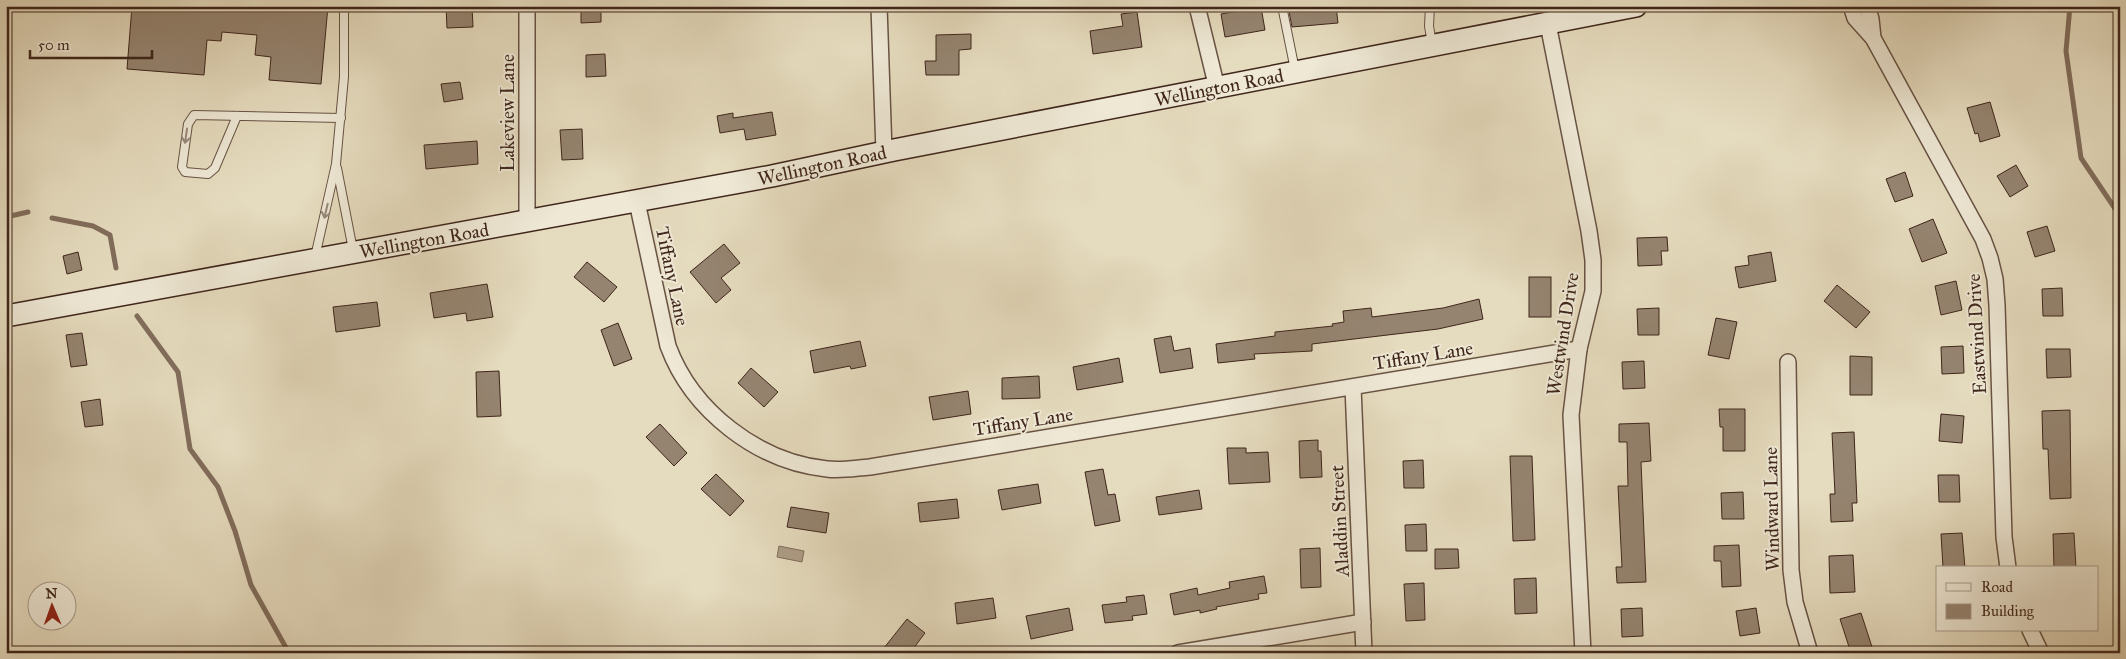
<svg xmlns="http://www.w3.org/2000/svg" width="2126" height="659" font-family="'IM FELL Great Primer',serif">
  <rect width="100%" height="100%" fill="#e5dbbe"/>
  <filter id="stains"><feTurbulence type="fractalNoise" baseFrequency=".004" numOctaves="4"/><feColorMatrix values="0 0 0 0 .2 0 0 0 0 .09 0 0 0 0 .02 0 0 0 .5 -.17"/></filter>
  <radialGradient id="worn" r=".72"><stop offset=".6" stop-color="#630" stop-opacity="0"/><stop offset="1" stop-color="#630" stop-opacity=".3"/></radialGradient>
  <!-- water -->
  <polygon fill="#ad9d87" stroke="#816d5c" points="779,546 804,551 802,562 777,557"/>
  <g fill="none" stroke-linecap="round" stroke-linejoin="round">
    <!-- stream -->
    <g stroke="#816d5c" stroke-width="5">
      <polyline points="2070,6 2066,51 2081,158 2120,216"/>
      <polyline points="6,217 28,212"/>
      <polyline points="52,218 93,226 110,235 116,268"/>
      <polyline points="137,316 178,372 190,449 218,487 235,531 251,585 289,653"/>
    </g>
  </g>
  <!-- building -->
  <g fill="#958470" stroke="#3f261b">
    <polygon points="132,6 328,6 321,84 269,80 271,57 255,55 257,35 222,32 221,41 207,40 204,75 127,69"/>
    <polygon points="446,6 472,6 473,27 447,28"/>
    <polygon points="581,6 601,6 601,22 581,23"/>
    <polygon points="1288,6 1336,6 1338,23 1292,27"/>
    <polygon points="1261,7 1265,30 1225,37 1221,14"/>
    <polygon points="1137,12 1142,47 1093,54 1090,31 1123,26 1121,14"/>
    <polygon points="971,34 971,49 959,50 959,75 926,75 925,61 936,61 936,35"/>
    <polygon points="605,54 606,76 586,77 586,55"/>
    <polygon points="460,82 463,99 444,102 441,84"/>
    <polygon points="1990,102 2000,136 1980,142 1978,133 1975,134 1967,108"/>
    <polygon points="772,112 776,135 746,140 744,129 720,133 717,116 733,113 733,118"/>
    <polygon points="582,129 583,159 562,160 560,130"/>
    <polygon points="477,141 478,164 426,169 424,145"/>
    <polygon points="2016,165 2028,186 2010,197 1997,176"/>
    <polygon points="1905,172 1913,196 1895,202 1886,179"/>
    <polygon points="1933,219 1947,253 1922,262 1909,229"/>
    <polygon points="2047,226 2055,251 2035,257 2027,232"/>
    <polygon points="1667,237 1668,251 1661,251 1662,265 1638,266 1637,238"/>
    <polygon points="724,244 740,263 721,278 731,290 716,303 690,272"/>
    <polygon points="78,252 82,270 67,274 63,256"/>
    <polygon points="1771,252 1776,281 1739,288 1735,267 1749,265 1748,256"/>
    <polygon points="587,262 617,287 604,302 574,277"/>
    <rect x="1529" y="277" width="22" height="40"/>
    <polygon points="1956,281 1962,310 1941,315 1935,286"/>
    <polygon points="487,284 493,317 467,321 466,313 434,318 430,293"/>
    <polygon points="1837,285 1870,312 1856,328 1824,301"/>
    <polygon points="2062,288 2063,316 2043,316 2042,289"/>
    <polygon points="1479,299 1483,319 1438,329 1312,344 1312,351 1254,354 1255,359 1218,363 1216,344 1275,336 1275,332 1333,326 1332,324 1344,322 1343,311 1371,308 1372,317 1443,308"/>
    <polygon points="377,302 380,326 336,332 333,307"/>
    <polygon points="1659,308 1659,335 1638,335 1637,309"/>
    <polygon points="1716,318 1737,322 1729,359 1708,355"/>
    <polygon points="618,323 632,359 614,366 601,330"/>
    <polygon points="82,333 87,365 71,367 66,335"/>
    <polygon points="1171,336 1174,351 1190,348 1193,368 1160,373 1154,339"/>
    <polygon points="860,341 866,366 851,369 850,366 814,373 810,351"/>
    <polygon points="1963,346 1964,373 1942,374 1941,347"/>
    <polygon points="2046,349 2070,349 2071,377 2047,378"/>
    <polygon points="1850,356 1872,357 1872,395 1850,395"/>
    <polygon points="1119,358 1123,382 1077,390 1073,367"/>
    <polygon points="1644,361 1645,388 1623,389 1622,362"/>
    <polygon points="751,368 778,392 764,407 738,383"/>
    <polygon points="499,371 501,416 477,417 476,372"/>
    <polygon points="1039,376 1040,398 1002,399 1002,378"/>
    <polygon points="968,391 971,414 933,420 929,397"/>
    <polygon points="100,399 103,425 85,427 81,402"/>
    <polygon points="1719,409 1745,409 1745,451 1723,451 1723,427 1720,427"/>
    <polygon points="2070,410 2071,498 2050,499 2048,449 2043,449 2042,411"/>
    <polygon points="1941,414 1964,416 1962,443 1939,441"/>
    <polygon points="1649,423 1651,461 1641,462 1646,582 1617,583 1616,567 1622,567 1618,486 1628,486 1627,442 1619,442 1619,424"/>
    <polygon points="660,424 687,453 674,466 646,437"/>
    <polygon points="1854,432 1857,503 1852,503 1853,521 1831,522 1830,494 1835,494 1832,433"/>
    <polygon points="1318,440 1318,451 1321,451 1322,477 1300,478 1299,441"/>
    <polygon points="1227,448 1246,448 1246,453 1268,452 1270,482 1229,484"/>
    <polygon points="1510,456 1532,456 1535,540 1513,541"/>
    <polygon points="1423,460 1424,488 1404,488 1403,461"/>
    <polygon points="1103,469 1108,495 1115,494 1120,521 1095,526 1085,472"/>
    <polygon points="716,474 744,501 730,516 701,489"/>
    <polygon points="1938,475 1959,475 1960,502 1939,502"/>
    <polygon points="1038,484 1041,503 1002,510 998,490"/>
    <polygon points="1199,490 1202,509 1159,515 1156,497"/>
    <polygon points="1743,492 1744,519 1722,519 1721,493"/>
    <polygon points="957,499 959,518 920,522 918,503"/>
    <polygon points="791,507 829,513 826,533 787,527"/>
    <polygon points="1426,524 1427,551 1406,551 1405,525"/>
    <polygon points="1962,533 1965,568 1943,568 1941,534"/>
    <polygon points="2074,533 2076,568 2054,568 2053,534"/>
    <polygon points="1739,545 1741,586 1722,587 1721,561 1714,561 1714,546"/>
    <polygon points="1320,548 1321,587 1301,588 1300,549"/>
    <polygon points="1435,549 1458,549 1459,568 1435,569"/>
    <polygon points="1853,555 1855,592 1830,593 1829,556"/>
    <polygon points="1264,576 1267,593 1258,594 1259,599 1216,607 1217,609 1200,613 1200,610 1174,615 1170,594 1197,588 1198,595 1230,588 1229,582"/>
    <polygon points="1536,578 1537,613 1515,614 1514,579"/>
    <polygon points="1424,583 1425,620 1406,621 1404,584"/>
    <polygon points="1144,595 1147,614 1132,616 1133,620 1105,623 1102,605 1127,602 1126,597"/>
    <polygon points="993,598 996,618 957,624 955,603"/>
    <polygon points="1069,608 1073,630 1031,639 1026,616"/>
    <polygon points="1642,608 1643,636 1622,637 1621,609"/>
    <polygon points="1756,608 1760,633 1740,636 1736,611"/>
    <polygon points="1861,613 1872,647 1851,653 1840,619"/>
    <polygon points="907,619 925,633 910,653 880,653"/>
  </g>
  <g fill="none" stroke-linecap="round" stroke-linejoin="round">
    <defs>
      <g id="lane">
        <polyline points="1282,6 1295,70"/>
        <polyline points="1430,6 1429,26 1432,44"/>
        <polyline points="237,116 215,168 208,174 185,172 182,167 188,124 194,115 341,118"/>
        <polyline points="337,168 353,250"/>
        <polyline points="315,257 336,164 344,77 344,6"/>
      </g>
      <g id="street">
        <polyline points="527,6 527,221"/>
        <polyline points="879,6 884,152"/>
        <polyline points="1197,6 1217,88"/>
        <polyline points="1851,6 1855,18 1873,38 1983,239 1990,258 1995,279 1997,305 2004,537 2008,568"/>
        <polyline points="1867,6 1871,19 1873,38"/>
        <polyline points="1548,24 1589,231 1593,260 1593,291 1579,349 1571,415 1583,653"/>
        <path d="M 637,202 L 668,346 C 692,411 758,462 827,469 C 841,471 856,468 870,467 L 1579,349"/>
        <polyline points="1788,362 1791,570 1795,602 1810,653"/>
        <polyline points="1353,387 1364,653"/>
        <polyline points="2030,630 2041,653"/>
        <polyline points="1178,653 1363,622"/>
      </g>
      <polyline id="secondary" points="6,316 772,176 894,150 1636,6"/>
    </defs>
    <!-- lane casing -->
    <use href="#lane" stroke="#685344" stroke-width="10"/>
    <!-- street casing -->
    <use href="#street" stroke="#685344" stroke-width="18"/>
    <!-- secondary casing -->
    <use href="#secondary" stroke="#3f261b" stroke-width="24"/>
    <!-- lane -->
    <use href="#lane" stroke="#eee8d5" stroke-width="8"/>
    <!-- street -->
    <use href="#street" stroke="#eee8d5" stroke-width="15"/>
    <!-- secondary -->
    <use href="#secondary" stroke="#eee8d5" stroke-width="21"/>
  </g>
  <!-- one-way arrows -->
  <defs><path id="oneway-shaft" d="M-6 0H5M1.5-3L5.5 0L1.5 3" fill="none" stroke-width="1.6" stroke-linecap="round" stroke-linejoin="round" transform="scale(1.25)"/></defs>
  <g stroke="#968778">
    <use href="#oneway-shaft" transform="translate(186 136) rotate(98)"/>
    <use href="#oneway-shaft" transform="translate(326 211) rotate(103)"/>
  </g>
  <g text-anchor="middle" stroke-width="4" stroke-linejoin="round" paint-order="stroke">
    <!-- street labels -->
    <g font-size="19" fill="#3f261b" stroke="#eee8d5">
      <text transform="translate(1219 87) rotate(-11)" y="7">Wellington Road</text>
      <text transform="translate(507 113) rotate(-90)" y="7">Lakeview Lane</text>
      <text transform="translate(822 165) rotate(-12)" y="7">Wellington Road</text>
      <text transform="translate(424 240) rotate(-10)" y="7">Wellington Road</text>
      <text transform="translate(673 276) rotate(78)" y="7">Tiffany Lane</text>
      <text transform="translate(1562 334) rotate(-81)" y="7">Westwind Drive</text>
      <text transform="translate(1976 334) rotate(-93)" y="7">Eastwind Drive</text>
      <text transform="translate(1423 355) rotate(-9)" y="7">Tiffany Lane</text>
      <text transform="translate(1023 421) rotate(-9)" y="7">Tiffany Lane</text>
      <text transform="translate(1771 509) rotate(-91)" y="7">Windward Lane</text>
      <text transform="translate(1339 521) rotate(-93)" y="7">Aladdin Street</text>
    </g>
  </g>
  <!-- margin -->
  <rect width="2126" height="659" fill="none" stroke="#e5dbbe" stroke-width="25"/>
  <rect x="8" y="8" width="2111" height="644" fill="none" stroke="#3f261b" stroke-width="2.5"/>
  <rect x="12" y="12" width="2101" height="634" fill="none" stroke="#3f261b"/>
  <!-- legend -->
  <rect x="1936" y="566" width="162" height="65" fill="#eee8d5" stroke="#a89a8b"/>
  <rect x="1946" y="583" width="25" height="8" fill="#eee8d5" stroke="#a89a8b"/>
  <text x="1981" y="592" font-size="15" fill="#3f261b">Road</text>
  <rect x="1946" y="604" width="25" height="15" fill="#958470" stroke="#a89a8b"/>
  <text x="1981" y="616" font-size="15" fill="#3f261b">Building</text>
  <!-- north arrow -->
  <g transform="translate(52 606) rotate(358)"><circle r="24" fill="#eee8d5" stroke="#a89a8b"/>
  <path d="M0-4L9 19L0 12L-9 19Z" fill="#8f2418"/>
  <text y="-8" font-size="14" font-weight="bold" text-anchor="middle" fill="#3f261b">N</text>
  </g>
  <!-- scale -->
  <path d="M30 50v8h122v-8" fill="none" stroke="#3f261b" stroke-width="2.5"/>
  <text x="38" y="50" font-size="15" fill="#3f261b" stroke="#eee8d5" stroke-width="4" paint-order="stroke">50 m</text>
  <rect width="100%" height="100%" filter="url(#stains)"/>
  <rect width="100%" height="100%" fill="url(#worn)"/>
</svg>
